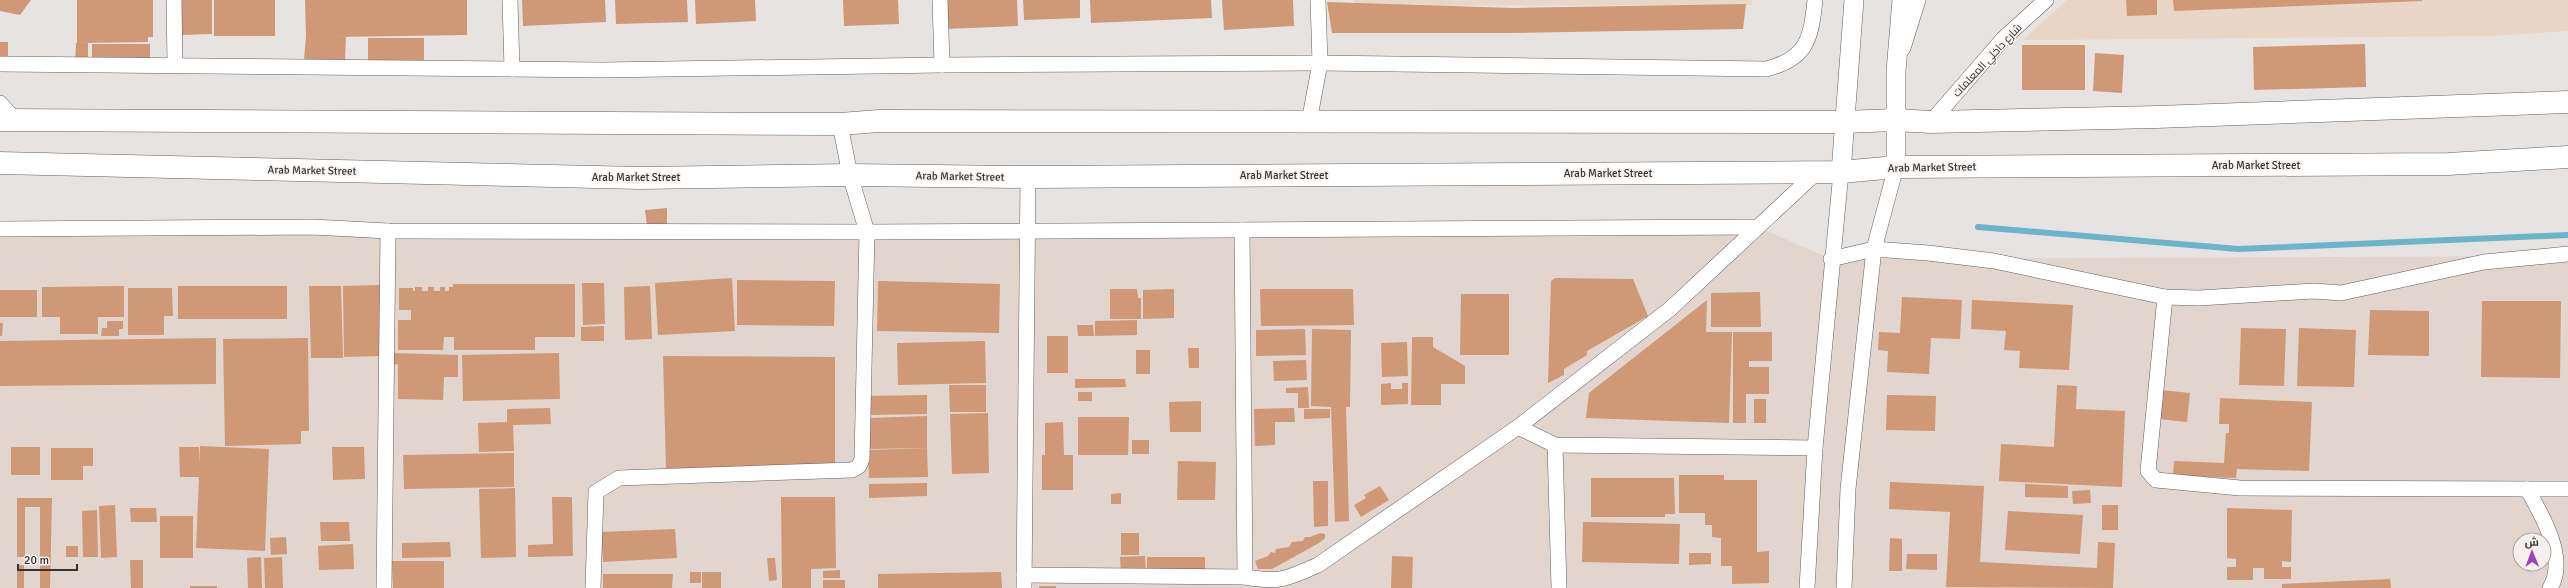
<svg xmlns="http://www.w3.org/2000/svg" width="2568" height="588" font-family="Signika,Cairo,sans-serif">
  <rect width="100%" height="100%" fill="#e7e3e0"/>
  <!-- built -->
  <path fill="#e1d5ce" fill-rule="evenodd" d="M 1758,227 L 1831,259 L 2568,256 L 2568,588 L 0,588 L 0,229 ZM 2520,540 L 2544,540 L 2544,564 L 2520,564 Z"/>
  <!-- education -->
  <g fill="#e9d6c6">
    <polygon points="1353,0 1752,0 1752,5 1356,6"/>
    <polygon points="2067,0 2568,0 2568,31 2492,36 2023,40"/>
  </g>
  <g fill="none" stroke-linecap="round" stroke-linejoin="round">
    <!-- stream -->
    <polyline stroke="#6ab5c9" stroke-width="6" points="1978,227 2238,249 2568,235"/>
  </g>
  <!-- building -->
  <g fill="#cf9877">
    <polygon points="0,0 31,0 20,15 0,11"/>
    <polygon points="77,0 153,0 153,37 148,37 148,42 77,43"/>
    <polygon points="181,0 212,0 212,34 182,35"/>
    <rect x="214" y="0" width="61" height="36"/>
    <polygon points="305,0 467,0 467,35 335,37 346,37 345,61 304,60 306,36"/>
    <polygon points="522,0 605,0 606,22 523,26"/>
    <polygon points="615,0 687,0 688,22 616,24"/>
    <polygon points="695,0 755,0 756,21 696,24"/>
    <polygon points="843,0 898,0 899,24 844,26"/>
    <polygon points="944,0 1017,0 1018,26 945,29"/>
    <polygon points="1023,0 1080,0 1080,18 1024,20"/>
    <polygon points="1090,0 1211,0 1212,18 1091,23"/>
    <polygon points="1222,0 1293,0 1294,26 1224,30"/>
    <polygon points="2126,0 2157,0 2157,15 2127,16"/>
    <polygon points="2173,0 2422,0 2422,1 2174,11"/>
    <polygon points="1327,2 1513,8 1746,4 1743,29 1512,33 1332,33"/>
    <polygon points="368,38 424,38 424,64 368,63"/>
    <rect x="0" y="42" width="8" height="19"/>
    <polygon points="76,43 88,43 88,63 75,63"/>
    <rect x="92" y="44" width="58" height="17"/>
    <polygon points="2365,44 2366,87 2254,90 2253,47"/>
    <rect x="2022" y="45" width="63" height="45"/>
    <polygon points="2095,53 2124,55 2122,93 2093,91"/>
    <polygon points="667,208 667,225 647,226 645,210"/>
    <polygon points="732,278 735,331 658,335 655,283"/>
    <polygon points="1555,278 1633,279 1648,316 1587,351 1587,355 1564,369 1564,375 1548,383 1551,281"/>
    <polygon points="737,280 835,281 834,326 737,325"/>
    <polygon points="878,281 1000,284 999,333 877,331"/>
    <polygon points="582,283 604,283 605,324 583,325"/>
    <polygon points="453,284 575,284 575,337 535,337 535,350 454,350 454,337 444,337 443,350 398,350 398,320 411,320 411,310 399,310 399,288 413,288 413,291 415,291 415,287 422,287 422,291 428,291 428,287 434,287 434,291 440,291 440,287 445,287 445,291 449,291 449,287 453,287"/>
    <polygon points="380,285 381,356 344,357 343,286"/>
    <polygon points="124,286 124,317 98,317 98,334 60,334 60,317 42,317 42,287"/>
    <rect x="178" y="286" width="109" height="33"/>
    <polygon points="309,286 341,286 343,358 311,358"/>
    <polygon points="650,286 652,339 625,340 624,287"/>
    <polygon points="128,288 172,288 173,316 164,316 164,335 128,335"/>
    <polygon points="1110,289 1137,289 1138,298 1141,298 1141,319 1110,319"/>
    <polygon points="1174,289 1174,318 1143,319 1143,290"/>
    <polygon points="1260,289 1353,289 1354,325 1261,326"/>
    <rect x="0" y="290" width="37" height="27"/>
    <polygon points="1760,292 1761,327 1711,327 1711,293"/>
    <polygon points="1461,294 1509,294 1509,355 1460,355"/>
    <polygon points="1902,297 1962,300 1960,339 1931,338 1929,374 1887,372 1888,351 1878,350 1879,332 1900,333"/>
    <polygon points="1707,300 1706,332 1732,332 1729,423 1586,418 1589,393"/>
    <polygon points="1972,300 2073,305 2069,370 2019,368 2020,351 2004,350 2006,331 1971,329"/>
    <polygon points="2482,301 2561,301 2560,378 2481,377"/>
    <polygon points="2370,310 2429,311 2429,356 2368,355"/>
    <polygon points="1137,320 1137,335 1095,336 1095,321"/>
    <polygon points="107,321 123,321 123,329 119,329 119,336 101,336 102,328 107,328"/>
    <polygon points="0,323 3,323 2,336 0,336"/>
    <polygon points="1077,325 1093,325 1094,336 1078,336"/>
    <polygon points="604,326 604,341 581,341 581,327"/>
    <polygon points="2241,328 2286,329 2284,386 2239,385"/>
    <polygon points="2299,328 2356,330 2354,387 2297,386"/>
    <polygon points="1305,329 1306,355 1256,356 1256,330"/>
    <polygon points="1312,329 1351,330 1350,407 1346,407 1349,521 1335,522 1331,407 1311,406"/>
    <polygon points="1733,332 1772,332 1772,361 1749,361 1749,367 1769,367 1769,394 1746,394 1746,423 1733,423"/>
    <rect x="1047" y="336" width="21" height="37"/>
    <polygon points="1412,337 1433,337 1433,347 1465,366 1465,384 1441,384 1441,405 1411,405"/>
    <polygon points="216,338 216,384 0,386 0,341"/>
    <polygon points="308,338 309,431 301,431 301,444 225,446 223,339"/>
    <polygon points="985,341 986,383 898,385 897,343"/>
    <polygon points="1407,342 1408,376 1382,377 1381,343"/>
    <polygon points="1188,348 1199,348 1199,368 1189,368"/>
    <rect x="1136" y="350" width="14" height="24"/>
    <polygon points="392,353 458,355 458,377 444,377 443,400 398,399 398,364 392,365"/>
    <polygon points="559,353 560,399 463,401 462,355"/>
    <polygon points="663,356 835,357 835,467 666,468"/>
    <polygon points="1306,360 1307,380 1274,381 1273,361"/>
    <polygon points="1075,379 1125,379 1126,387 1075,388"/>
    <polygon points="1391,383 1391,389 1402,389 1402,383 1408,383 1408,404 1381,405 1381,384"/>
    <polygon points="949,385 986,385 986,412 950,412"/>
    <polygon points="2057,385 2077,386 2076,409 2125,411 2122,487 1999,481 2001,444 2054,447"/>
    <polygon points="1308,387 1309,408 1298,408 1298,393 1286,393 1286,388"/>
    <polygon points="2161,390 2190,393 2187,422 2158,419"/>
    <rect x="1078" y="392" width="14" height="9"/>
    <polygon points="927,395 927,414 868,415 868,396"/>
    <polygon points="1887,395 1936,396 1935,431 1886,430"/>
    <polygon points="2220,398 2312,402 2309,471 2237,469 2236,478 2173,476 2174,461 2224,463 2226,433 2229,433 2229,424 2219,424"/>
    <rect x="1754" y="399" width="12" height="24"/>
    <polygon points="1201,401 1201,432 1170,432 1169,402"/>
    <polygon points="550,408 551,424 513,425 514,451 479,452 478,423 514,422 507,422 507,409"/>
    <polygon points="1294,408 1295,422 1275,422 1275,445 1255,446 1254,409"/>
    <polygon points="1304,409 1330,409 1330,418 1304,419"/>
    <polygon points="988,413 989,473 952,474 950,414"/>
    <polygon points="927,416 927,448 869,449 868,418"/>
    <polygon points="1078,417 1129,417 1128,455 1078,455"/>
    <polygon points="1063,422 1064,455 1073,455 1073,490 1042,490 1042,455 1045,455 1045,423"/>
    <rect x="1132" y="440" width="17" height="14"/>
    <polygon points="200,446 269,449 265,551 196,548 199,477 180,477 179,447 199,447 200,464"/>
    <rect x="11" y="447" width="29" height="28"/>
    <polygon points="332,447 364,447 365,479 333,480"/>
    <polygon points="51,448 93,448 93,466 83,466 83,480 51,480"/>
    <polygon points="927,448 928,477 869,478 868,450"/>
    <polygon points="514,453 514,487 404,489 403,455"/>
    <polygon points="1178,461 1216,462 1215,500 1177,500"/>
    <polygon points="1679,475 1724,475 1724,480 1757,480 1757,552 1769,551 1769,583 1732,584 1732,566 1721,566 1721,538 1712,537 1712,525 1705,525 1705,513 1679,513"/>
    <polygon points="1591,478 1674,478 1675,514 1665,514 1665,517 1591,517"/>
    <polygon points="1313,481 1328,481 1328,526 1314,527"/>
    <polygon points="1890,482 1984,486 1980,562 2097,568 2098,542 2115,543 2113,588 1946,587 1950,512 1889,509"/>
    <polygon points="927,483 927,496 869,498 869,484"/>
    <polygon points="2025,484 2068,486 2068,498 2025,497"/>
    <polygon points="1380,486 1389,500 1361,517 1354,505 1366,498 1364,495"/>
    <polygon points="515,488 516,557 481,558 479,489"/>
    <polygon points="2090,490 2091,503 2073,504 2072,491"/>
    <polygon points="1121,493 1121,504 1111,504 1111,494"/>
    <polygon points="552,497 572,497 573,556 528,557 528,545 553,544"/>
    <polygon points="781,497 835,497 836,568 811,569 811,588 782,588"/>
    <polygon points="17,498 52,498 50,588 40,588 40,507 25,507 25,557 17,557"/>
    <polygon points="115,505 117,557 101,558 99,506"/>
    <rect x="2102" y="505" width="16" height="25"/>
    <polygon points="130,508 156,508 157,522 131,522"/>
    <polygon points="2227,508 2292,510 2291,562 2282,561 2282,567 2291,567 2291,579 2264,579 2264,568 2253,568 2253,580 2227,580 2227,567 2236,567 2236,559 2227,558"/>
    <polygon points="97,510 98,557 83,557 82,511"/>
    <polygon points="2008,511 2083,515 2080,554 2005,550"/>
    <rect x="160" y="516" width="33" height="42"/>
    <polygon points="320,522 349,522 350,541 321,541"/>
    <polygon points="1583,522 1680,524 1679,564 1582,562"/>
    <polygon points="675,529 677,558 603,562 601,532"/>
    <rect x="1121" y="533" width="18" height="22"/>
    <polygon points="1320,533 1325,534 1325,538 1319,543 1272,569 1258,569 1255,561 1268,556 1271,552 1275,553 1276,549 1289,547 1292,542 1303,541 1305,537 1310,537"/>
    <polygon points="286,537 287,554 271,555 270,538"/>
    <polygon points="1890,538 1902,539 1902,571 1889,571"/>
    <polygon points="450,542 451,557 402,558 402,543"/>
    <polygon points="353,544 354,569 319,570 318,546"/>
    <rect x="66" y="546" width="12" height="11"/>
    <polygon points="1689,553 1711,553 1711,564 1689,565"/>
    <polygon points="1907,554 1937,554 1937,570 1906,569"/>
    <polygon points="1145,556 1146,574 1121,574 1120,557"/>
    <polygon points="1392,556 1413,557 1412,588 1391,588"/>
    <polygon points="261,557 262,588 248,588 247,558"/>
    <polygon points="282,557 283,588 265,588 264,558"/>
    <rect x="1147" y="557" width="58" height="16"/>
    <polygon points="767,558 775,558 777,580 769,581"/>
    <polygon points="130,560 143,560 143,588 131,588"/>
    <polygon points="392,561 444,561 444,588 393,588"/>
    <rect x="17" y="565" width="7" height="23"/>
    <polygon points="840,570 840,578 823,578 823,571"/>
    <rect x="690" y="572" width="11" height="11"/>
    <rect x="702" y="572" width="19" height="16"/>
    <polygon points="1001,572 1002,588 878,588 878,574"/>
    <polygon points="603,574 673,574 672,588 603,588"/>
    <polygon points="2390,579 2391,588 2282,588 2282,584"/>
    <rect x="823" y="580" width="22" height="8"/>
    <rect x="190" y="586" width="27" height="2"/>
    <rect x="1039" y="586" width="17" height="2"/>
  </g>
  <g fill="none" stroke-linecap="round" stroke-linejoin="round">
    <defs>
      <g id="minor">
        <polyline points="174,0 175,64"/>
        <polyline points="510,0 512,69"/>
        <polyline points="940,0 942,65"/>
        <polyline points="1903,48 1918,0"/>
        <path d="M 0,64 L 602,70 L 942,65 L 1320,63 L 1766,69 C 1807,59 1811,39 1815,0"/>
        <polyline points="0,103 15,120"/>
        <polyline points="1309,122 1320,63 1318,0"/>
        <polyline points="1931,122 2003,39 2046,0"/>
        <polyline points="0,229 313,227 388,231 867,232 1758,227"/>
        <path d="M 1242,230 L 1245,577 C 1280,583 1286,579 1318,565 L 1518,427 L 1670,309 L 1818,171"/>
        <polyline points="1831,259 1874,249 1928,253 1994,261 2165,297 2199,298 2314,291 2341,293 2484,262 2568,254"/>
        <polyline points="2165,297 2148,471 2156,480 2240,488 2568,489"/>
        <polyline points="1518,427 1555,445 1815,448"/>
        <polyline points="1555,445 1559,588"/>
        <path d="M 2527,489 C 2542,515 2568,559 2550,588"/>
        <polyline points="1024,575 1245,577"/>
        <polyline points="384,588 388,231"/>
        <polyline points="593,588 596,492 619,478 852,470 859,466 862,459 867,232 850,175 840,124"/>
        <polyline points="1024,588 1028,177"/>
        <polyline points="1807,588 1815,448 1841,172"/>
        <polyline points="1844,588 1848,489 1874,249 1896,167"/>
      </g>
      <g id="tertiary">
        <polyline points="1896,167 1896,71 1902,0"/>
        <polyline points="1841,172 1854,0"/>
      </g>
      <g id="secondary">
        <polyline points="0,120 840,124 879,121 1844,122 1894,120 1931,122 2157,117 2568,102"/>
        <polyline points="0,163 640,178 850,175 1028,177 1841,172 1896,167 2448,164 2568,157"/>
      </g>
    </defs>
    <!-- minor casing -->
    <use href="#minor" stroke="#635f5d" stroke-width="16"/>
    <!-- tertiary casing -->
    <use href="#tertiary" stroke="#635f5d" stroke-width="20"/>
    <!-- secondary casing -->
    <use href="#secondary" stroke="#635f5d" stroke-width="23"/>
    <!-- minor -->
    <use href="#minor" stroke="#fff" stroke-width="15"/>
    <!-- tertiary -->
    <use href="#tertiary" stroke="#fff" stroke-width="19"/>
    <!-- secondary -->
    <use href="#secondary" stroke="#fff" stroke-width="22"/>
  </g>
  <g text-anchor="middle" stroke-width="3" stroke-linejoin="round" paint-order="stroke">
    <!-- street labels -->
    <g font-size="11" fill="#363433" stroke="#f5f0ed">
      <text transform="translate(1987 60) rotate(-47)" y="4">شارع داخلي المعلمات</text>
      <text x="2256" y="169">Arab Market Street</text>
      <text transform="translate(1932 167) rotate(-1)" y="4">Arab Market Street</text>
      <text transform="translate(312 170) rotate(1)" y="4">Arab Market Street</text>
      <text x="1608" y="177">Arab Market Street</text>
      <text x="1284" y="179">Arab Market Street</text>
      <text transform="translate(960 176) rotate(1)" y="4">Arab Market Street</text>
      <text x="636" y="181">Arab Market Street</text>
    </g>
  </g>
  <!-- north arrow -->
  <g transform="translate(2532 552) rotate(359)"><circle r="19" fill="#f5f0ed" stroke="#a9a5a3"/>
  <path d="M0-3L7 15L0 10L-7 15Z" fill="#9547b8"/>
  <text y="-6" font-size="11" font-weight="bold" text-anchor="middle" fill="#363433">ش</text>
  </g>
  <!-- scale -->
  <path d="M18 564v6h59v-6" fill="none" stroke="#363433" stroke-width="2"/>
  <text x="24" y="564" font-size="12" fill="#363433" stroke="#f5f0ed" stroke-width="3" paint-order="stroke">20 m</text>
</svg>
